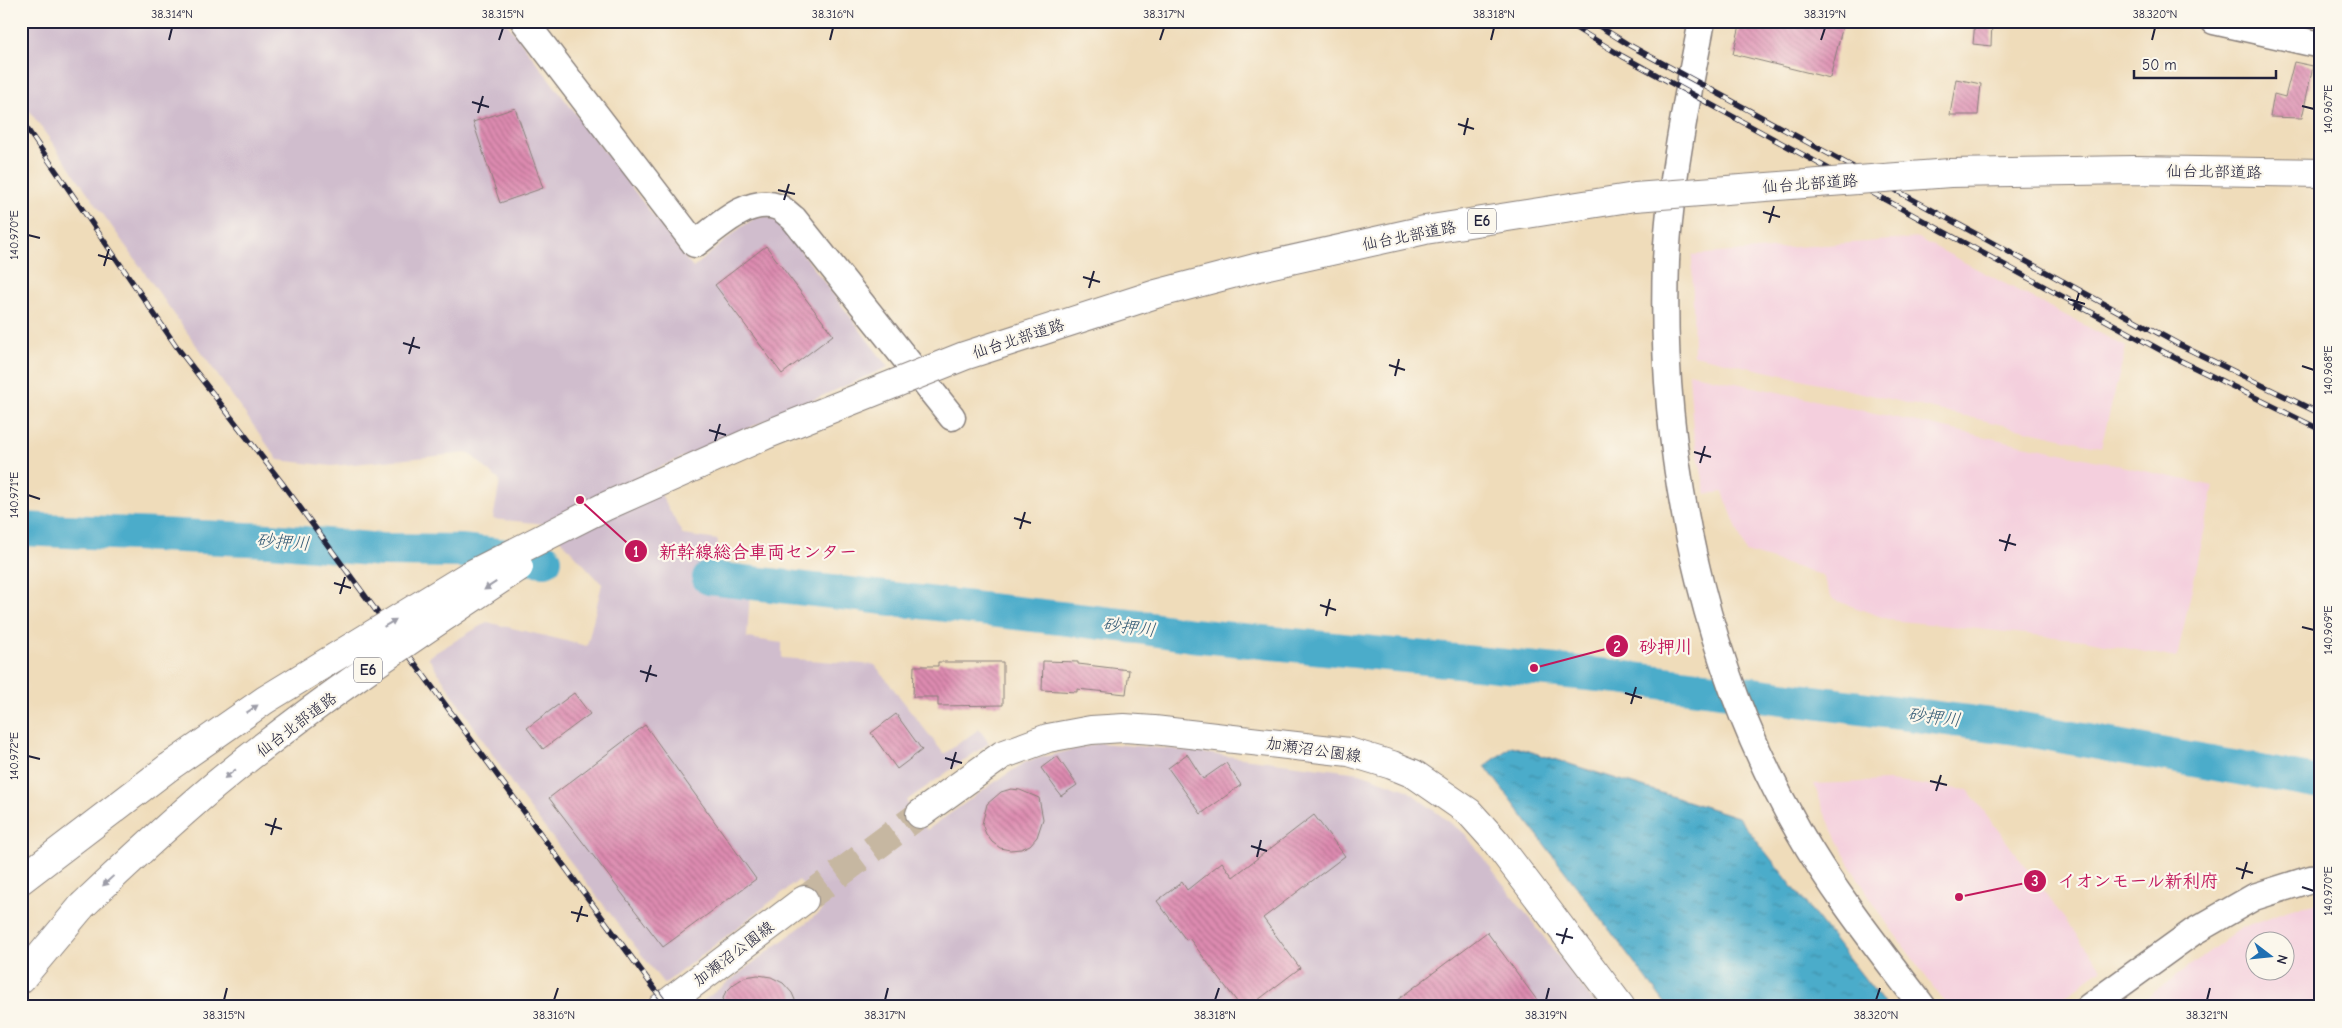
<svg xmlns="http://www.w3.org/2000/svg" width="2342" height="1028" font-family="'Comic Neue','Klee One',sans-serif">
  <defs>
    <pattern id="water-ripples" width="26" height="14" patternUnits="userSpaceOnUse" patternTransform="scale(1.25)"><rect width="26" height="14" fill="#4bacca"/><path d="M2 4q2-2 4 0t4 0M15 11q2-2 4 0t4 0" fill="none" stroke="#3e8ca5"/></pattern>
    <pattern id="building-back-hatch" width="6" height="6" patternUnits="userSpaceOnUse" patternTransform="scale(1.25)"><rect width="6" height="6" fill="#dd8bb0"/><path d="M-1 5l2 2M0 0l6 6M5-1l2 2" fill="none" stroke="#b37190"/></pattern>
  </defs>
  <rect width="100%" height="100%" fill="#fbf7ec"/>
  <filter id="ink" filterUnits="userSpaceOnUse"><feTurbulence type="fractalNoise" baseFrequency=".02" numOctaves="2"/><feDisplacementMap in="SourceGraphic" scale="10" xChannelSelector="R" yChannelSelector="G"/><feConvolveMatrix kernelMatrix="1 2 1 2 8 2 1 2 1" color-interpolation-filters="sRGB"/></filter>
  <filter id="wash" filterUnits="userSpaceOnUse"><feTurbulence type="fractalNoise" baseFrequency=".0096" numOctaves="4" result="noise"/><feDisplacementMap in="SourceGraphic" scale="20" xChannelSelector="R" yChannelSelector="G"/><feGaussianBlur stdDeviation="1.12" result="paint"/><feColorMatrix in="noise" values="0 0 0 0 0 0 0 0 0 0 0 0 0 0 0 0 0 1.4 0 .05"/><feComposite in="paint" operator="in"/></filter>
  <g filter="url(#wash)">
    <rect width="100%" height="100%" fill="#efdcba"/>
    <!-- built -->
    <g fill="#f4cfdd" fill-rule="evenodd">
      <polygon points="1918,238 2126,347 2101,447 1694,355 1692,255"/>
      <polygon points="1689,373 2214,486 2177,658 2084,640 1890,620 1832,599 1822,575 1746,552 1723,492 1706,494 1693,431"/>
      <polygon points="1888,781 1968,790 2102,969 2050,1007 1948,1007 1888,925 1852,869 1825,814 1814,784"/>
      <path d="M 2321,903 L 2321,1007 L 2134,1007 L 2241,928 L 2294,908 ZM 2254,940 L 2284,940 L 2284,970 L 2254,970 Z"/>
    </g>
    <!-- industrial -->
    <polygon fill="#d0bdcd" points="21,21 505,21 693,268 740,228 755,218 767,216 779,222 888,367 649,472 683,535 718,540 713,585 750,591 747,638 782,643 782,658 875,665 944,754 979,729 989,743 906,801 927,830 995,782 1027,761 1100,743 1171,749 1360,773 1407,790 1465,834 1597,1007 695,1007 823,910 799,880 664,984 518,793 428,657 487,622 587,646 602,584 546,524 493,519 500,481 469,453 332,466 278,460 21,99"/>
    <!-- water -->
    <polygon fill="url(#water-ripples)" stroke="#366782" points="1512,746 1738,817 1887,1007 1668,1007 1485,766"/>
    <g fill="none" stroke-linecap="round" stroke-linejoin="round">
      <!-- river -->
      <g stroke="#4bacca" stroke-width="34">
        <polyline points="21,529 270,540 381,550 461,551 545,560"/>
        <polyline points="709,578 1138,627 1191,635 1619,677 2016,728 2321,783"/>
      </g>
    </g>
    <g id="blocks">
      <!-- building -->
      <g fill="url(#building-back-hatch)">
        <polygon points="1741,21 1844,21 1830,78 1733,54"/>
        <polygon points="1975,21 1992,21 1991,46 1973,44"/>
        <polygon points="2294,62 2313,66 2302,118 2270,117 2274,94 2285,97"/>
        <polygon points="1956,79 1981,84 1978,115 1950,115"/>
        <polygon points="515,108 543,188 500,203 473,122"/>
        <polygon points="766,246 833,335 782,374 715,285"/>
        <polygon points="1043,661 1078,662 1078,664 1129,670 1126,694 1077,689 1077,692 1042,690"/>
        <polygon points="938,662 1003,662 1003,705 938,706 938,697 913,697 914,666 938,666"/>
        <polygon points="574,693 590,714 543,749 527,728"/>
        <polygon points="896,714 922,750 897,769 871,733"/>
        <polygon points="645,725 756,879 663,947 549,798"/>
        <polygon points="1187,754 1203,779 1226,763 1241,785 1201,814 1168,768"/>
        <polygon points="1057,756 1077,785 1061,796 1041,768"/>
        <polygon points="1011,789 1020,790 1039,798 1043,819 1037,837 1030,845 1021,849 1010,850 1000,848 992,842 986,834 982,824 987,804 1001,792"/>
        <polygon points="1314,815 1345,856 1263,918 1300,968 1249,1007 1241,1007 1189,938 1186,940 1157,901 1182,882 1187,890 1222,862 1233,877"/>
        <polygon points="1487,932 1542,1007 1388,1007"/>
        <polygon points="758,975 771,977 783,983 792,993 798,1007 720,1007 725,993 734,984 745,977"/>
      </g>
    </g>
  </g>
  <g filter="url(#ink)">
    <use href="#blocks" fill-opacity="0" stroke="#887f7a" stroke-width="1"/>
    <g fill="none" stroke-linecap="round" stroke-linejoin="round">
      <!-- secondary-tunnel -->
      <polyline stroke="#c6b7a1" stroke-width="28" stroke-dasharray="28 14" stroke-linecap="butt" points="804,900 920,814"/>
      <defs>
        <g id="tertiary">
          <path d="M 524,21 L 695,244 C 717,228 748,196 778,207 C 783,209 789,215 794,219 L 952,417"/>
          <path d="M 1702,21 C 1687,99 1670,182 1666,261 C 1659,453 1702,663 1798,830 C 1834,893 1879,949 1923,1007"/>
          <polyline points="2214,21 2321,45"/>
          <polyline points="2089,1007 2193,932 2254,897 2311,879 2321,878"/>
        </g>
        <g id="secondary">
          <polyline points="920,814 1002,755 1048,738 1091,730 1124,728 1154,730 1349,752 1392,765 1414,774 1469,812 1496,842 1621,1007"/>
          <polyline points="662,1007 804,900"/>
        </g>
        <g id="motorway">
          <polyline points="21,880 169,767"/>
          <polyline points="21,979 82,906"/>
        </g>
      </defs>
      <!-- tertiary casing -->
      <use href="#tertiary" stroke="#887f7a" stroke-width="29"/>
      <!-- secondary casing -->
      <use href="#secondary" stroke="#887f7a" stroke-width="30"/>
      <!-- motorway casing -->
      <use href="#motorway" stroke="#887f7a" stroke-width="30"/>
      <!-- tertiary -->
      <use href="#tertiary" stroke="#fff" stroke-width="26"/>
      <!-- secondary -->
      <use href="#secondary" stroke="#fff" stroke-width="28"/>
      <!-- motorway -->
      <use href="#motorway" stroke="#fff" stroke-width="28"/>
      <defs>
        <g id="rail">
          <polyline points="1564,21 1622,56 2175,358 2321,430"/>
          <polyline points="1591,21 1629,45 2180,345 2321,414"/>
          <polyline points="21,120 179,350 282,483 668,1007"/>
        </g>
      </defs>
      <!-- rail casing -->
      <use href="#rail" stroke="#22223b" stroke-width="5.5"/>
      <!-- rail -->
      <use href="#rail" stroke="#fbf7ec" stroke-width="4" stroke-dasharray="11" stroke-linecap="butt"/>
      <defs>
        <g id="motorway-bridge">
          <polyline points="169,767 265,700 468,576 604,507 768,434 964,356 1156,294 1255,268 1425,230 1635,197 1950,173 2134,170 2321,173"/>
          <path d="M 82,906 C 125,865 168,825 214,786 C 310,706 415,636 519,567"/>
        </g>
      </defs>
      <!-- motorway-bridge casing -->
      <use href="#motorway-bridge" stroke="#887f7a" stroke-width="30" stroke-linecap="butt"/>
      <!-- motorway-bridge -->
      <use href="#motorway-bridge" stroke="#fff" stroke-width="28"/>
    </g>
    <!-- one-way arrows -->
    <defs><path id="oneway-solid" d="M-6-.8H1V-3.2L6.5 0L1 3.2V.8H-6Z" transform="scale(1.25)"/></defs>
    <g fill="#9c9ca7">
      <use href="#oneway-solid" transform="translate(490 586) rotate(147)"/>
      <use href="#oneway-solid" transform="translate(390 623) rotate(-31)"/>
      <use href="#oneway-solid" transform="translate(252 709) rotate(-34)"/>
      <use href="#oneway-solid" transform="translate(230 774) rotate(142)"/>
      <use href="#oneway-solid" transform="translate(108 881) rotate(137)"/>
    </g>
  </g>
  <!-- ticks -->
  <path fill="none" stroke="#22223b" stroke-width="2" d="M 169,40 L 172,28M 499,40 L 503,28M 830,40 L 833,28M 1160,40 L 1164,28M 1491,40 L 1494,28M 1821,40 L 1825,28M 2152,40 L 2155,28M 472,102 L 489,107M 2302,106 L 2314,109M 478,113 L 483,96M 1458,124 L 1474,129M 1464,135 L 1468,118M 778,190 L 795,194M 784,200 L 789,184M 1763,212 L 1780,217M 1769,223 L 1774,206M 28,235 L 40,238M 98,255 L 115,260M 104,266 L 109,249M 1083,277 L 1100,282M 1089,288 L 1094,271M 2068,299 L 2085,304M 2074,310 L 2079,293M 403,343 L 420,348M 409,354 L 414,337M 1389,365 L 1405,370M 2302,366 L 2314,370M 1395,376 L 1399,359M 709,430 L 726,435M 715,441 L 720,424M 1694,452 L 1711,457M 1700,463 L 1705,446M 28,495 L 40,499M 1014,518 L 1031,523M 1020,529 L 1025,512M 1999,540 L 2016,545M 2005,551 L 2010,534M 334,583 L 351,588M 340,594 L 345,577M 1320,605 L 1336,610M 1326,616 L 1330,599M 2302,627 L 2314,630M 640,671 L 657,676M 646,682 L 651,665M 1625,693 L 1642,698M 1631,704 L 1636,687M 28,756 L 40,759M 945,758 L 962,763M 951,769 L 956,752M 1930,781 L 1947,785M 1936,791 L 1941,775M 265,824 L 282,829M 271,835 L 276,818M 1251,846 L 1267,851M 1257,857 L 1261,840M 2236,868 L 2253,873M 2242,879 L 2247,862M 2302,887 L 2314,891M 571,912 L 588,916M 577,922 L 582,906M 1556,934 L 1573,938M 1562,944 L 1567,928M 224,1000 L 227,988M 554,1000 L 558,988M 885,1000 L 888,988M 1215,1000 L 1219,988M 1546,1000 L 1549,988M 1876,1000 L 1880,988M 2207,1000 L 2210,988"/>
  <g text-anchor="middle" stroke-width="4.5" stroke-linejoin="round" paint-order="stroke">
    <!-- shield labels -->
    <g fill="#fbf7ec" stroke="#636270" stroke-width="1">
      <rect x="1468" y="208.5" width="28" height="25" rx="4"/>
      <rect x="354" y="657.5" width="28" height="25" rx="4"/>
    </g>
    <g font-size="15" font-weight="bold" fill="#22223b">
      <text x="1482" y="226">E6</text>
      <text x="368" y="675">E6</text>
    </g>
    <!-- street labels -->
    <g font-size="16" fill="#22223b" stroke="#fbf7ec">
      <text transform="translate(2214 171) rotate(1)" y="6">仙台北部道路</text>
      <text transform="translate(1810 183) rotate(-4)" y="6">仙台北部道路</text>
      <text transform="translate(1409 235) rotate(-11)" y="6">仙台北部道路</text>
      <text transform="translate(1018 338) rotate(-18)" y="6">仙台北部道路</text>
      <text transform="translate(296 724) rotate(-37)" y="6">仙台北部道路</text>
      <text transform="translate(1314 749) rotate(8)" y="6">加瀬沼公園線</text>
      <text transform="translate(733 953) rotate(-37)" y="6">加瀬沼公園線</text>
    </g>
    <!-- water labels -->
    <g font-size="18" font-style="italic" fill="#325974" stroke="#fbf7ec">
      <text transform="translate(283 542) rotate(4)" y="6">砂押川</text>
      <text transform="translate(1129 627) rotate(7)" y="6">砂押川</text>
      <text transform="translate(1934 717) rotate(7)" y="6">砂押川</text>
    </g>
  </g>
  <!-- callouts -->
  <path fill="none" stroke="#c2185b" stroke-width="2" d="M580 500L636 551M1534 668L1617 646M1959 897L2035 881"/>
  <g fill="#c2185b" stroke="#fbf7ec" stroke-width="2">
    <circle cx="580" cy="500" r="5"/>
    <circle cx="1534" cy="668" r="5"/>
    <circle cx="1959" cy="897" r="5"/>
    <circle cx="636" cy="551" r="12"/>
    <circle cx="1617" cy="646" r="12"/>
    <circle cx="2035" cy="881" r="12"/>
  </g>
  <g font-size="15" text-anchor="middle" font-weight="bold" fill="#fff">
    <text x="636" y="557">1</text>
    <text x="1617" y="652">2</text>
    <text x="2035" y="886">3</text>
  </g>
  <g font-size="18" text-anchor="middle" font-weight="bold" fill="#c2185b" stroke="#fbf7ec" stroke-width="4.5" stroke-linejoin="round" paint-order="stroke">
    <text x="758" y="558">新幹線総合車両センター</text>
    <text x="1666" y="653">砂押川</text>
    <text x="2138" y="887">イオンモール新利府</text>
  </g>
  <!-- margin -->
  <rect width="2342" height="1028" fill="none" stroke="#fbf7ec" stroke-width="55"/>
  <!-- north arrow -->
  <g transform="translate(2270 956) rotate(106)"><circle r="24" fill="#fbf7ec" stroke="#a4a2a5"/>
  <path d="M0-4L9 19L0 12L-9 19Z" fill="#1f6fb2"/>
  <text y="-8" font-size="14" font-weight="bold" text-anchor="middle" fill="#22223b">N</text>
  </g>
  <!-- scale -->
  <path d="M2134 70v8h142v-8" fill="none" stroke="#22223b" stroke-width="2.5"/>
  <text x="2142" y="70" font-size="15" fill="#22223b" stroke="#fbf7ec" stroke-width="4" paint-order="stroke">50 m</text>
  <rect x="28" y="28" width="2286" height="972" fill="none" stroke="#22223b" stroke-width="2"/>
  <g font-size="12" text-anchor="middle" fill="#22223b">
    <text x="172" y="18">38.314°N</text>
    <text x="503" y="18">38.315°N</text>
    <text x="833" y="18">38.316°N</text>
    <text x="1164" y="18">38.317°N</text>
    <text x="1494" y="18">38.318°N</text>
    <text x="1825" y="18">38.319°N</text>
    <text x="2155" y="18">38.320°N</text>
    <text transform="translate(2328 109) rotate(-90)" y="4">140.967°E</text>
    <text transform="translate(14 235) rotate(-90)" y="4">140.970°E</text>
    <text transform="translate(2328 370) rotate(-90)" y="4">140.968°E</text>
    <text transform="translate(14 495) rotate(-90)" y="4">140.971°E</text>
    <text transform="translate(2328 630) rotate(-90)" y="4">140.969°E</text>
    <text transform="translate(14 756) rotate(-90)" y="4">140.972°E</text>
    <text transform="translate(2328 891) rotate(-90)" y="4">140.970°E</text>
    <text x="224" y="1019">38.315°N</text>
    <text x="554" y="1019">38.316°N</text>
    <text x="885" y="1019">38.317°N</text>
    <text x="1215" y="1019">38.318°N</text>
    <text x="1546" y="1019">38.319°N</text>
    <text x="1876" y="1019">38.320°N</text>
    <text x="2207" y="1019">38.321°N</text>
  </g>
</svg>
